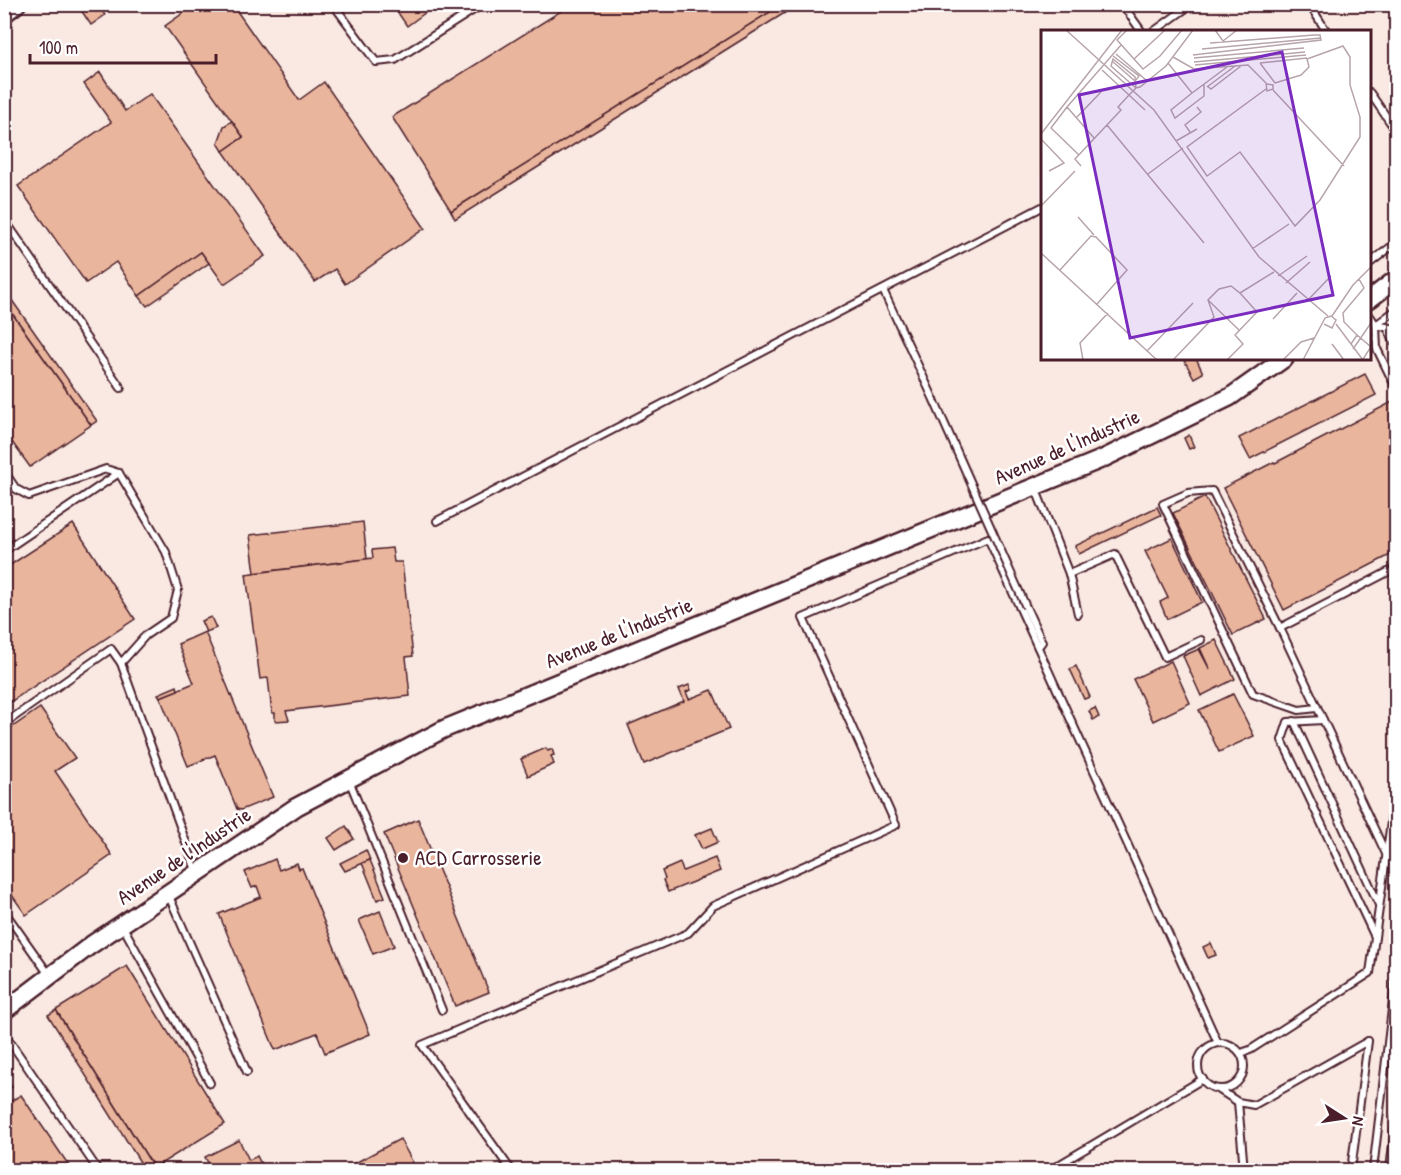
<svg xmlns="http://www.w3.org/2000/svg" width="1401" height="1175" font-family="'Patrick Hand',sans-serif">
  <rect width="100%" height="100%" fill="#fff"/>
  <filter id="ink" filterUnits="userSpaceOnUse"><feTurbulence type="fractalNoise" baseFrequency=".0167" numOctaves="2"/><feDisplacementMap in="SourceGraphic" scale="12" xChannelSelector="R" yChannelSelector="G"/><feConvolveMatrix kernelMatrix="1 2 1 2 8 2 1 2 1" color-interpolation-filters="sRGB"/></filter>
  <g filter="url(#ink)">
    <!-- built -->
    <path fill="#f9e9e2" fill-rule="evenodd" d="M 5,5 L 1396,5 L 1396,1170 L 5,1170 ZM 1042,32 L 1370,32 L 1370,358 L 1042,358 Z"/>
    <!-- building -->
    <g fill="#eab59d" stroke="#4a1f2b" stroke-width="1.5">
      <polygon points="77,4 97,4 105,15 91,25"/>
      <polygon points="196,4 232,4 299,100 324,82 425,228 345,284 335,269 315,282 223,151 243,137 165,26"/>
      <polygon points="392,4 437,4 407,26"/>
      <polygon points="572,4 783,4 451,211 392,117"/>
      <polygon points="783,4 799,4 455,219 451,211"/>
      <polygon points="100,72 125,111 150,94 265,256 224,284 201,252 139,296 116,262 86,283 18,186 111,122 84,84"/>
      <polygon points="232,121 243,137 223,151 218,143 224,126"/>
      <polygon points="201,252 209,263 147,306 139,296"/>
      <polygon points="4,289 97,421 91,425 4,302"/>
      <polygon points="4,302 91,425 30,467 4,431"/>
      <polygon points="1183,358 1196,358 1203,373 1194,378"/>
      <polygon points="1365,374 1376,395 1250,459 1239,438"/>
      <polygon points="1394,401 1396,406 1396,552 1284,610 1223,488 1274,462 1275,463"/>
      <polygon points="1189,435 1194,447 1189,449 1184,438"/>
      <polygon points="1205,497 1266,619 1233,635 1173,513"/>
      <polygon points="1157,507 1161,515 1079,554 1075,546"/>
      <polygon points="363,522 367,559 255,573 250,535"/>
      <polygon points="73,524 135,619 4,706 4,569"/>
      <polygon points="1172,538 1202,602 1167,619 1160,602 1168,598 1145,551"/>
      <polygon points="392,548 394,562 402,562 413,656 406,657 410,696 286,711 289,720 275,721 275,713 272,713 268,678 260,679 246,574 373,558 372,550"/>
      <polygon points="211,617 216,628 206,632 201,621"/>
      <polygon points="205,632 273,797 241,810 237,809 215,755 188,766 160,697 194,683 178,644"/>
      <polygon points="1216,640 1235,679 1201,696 1183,656 1199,649 1210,670 1200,648"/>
      <polygon points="1171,661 1190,703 1153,721 1133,679"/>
      <polygon points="1076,666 1090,697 1084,699 1070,669"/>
      <polygon points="689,685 691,690 686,692 689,699 712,690 729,729 644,764 628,725 684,701 679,689"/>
      <polygon points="177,686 178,690 160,697 158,694"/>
      <polygon points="1233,694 1254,736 1219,752 1199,710"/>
      <polygon points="40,708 75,758 55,771 112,855 26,915 4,884 4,733"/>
      <polygon points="1095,708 1099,717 1093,720 1089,711"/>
      <polygon points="546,748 548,751 552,749 554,755 551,756 554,764 528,776 521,759"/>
      <polygon points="418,819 489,992 455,1006 384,834"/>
      <polygon points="346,826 354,839 336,850 328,838"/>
      <polygon points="712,828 718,842 702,849 695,835"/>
      <polygon points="366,850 370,860 345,871 340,863"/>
      <polygon points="715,858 720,871 668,892 663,880 665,879 662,871 680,863 683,871"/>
      <polygon points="275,859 279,870 297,863 299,869 302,868 370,1034 325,1053 317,1033 275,1050 219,914 261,897 257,886 252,888 245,872"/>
      <polygon points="370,860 385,897 377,900 362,863"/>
      <polygon points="380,911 394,946 373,954 359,920"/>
      <polygon points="1211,943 1216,955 1208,958 1203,947"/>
      <polygon points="127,966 225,1124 154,1168 56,1010"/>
      <polygon points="56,1010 154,1168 150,1170 145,1170 48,1015"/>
      <polygon points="4,1076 12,1087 4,1093"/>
      <polygon points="21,1095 72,1170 4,1170 4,1105"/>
      <polygon points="400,1139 417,1170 342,1170"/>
      <polygon points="239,1140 249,1160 257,1156 264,1170 212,1170 205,1157"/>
    </g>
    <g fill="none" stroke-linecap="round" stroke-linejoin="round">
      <defs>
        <g id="service">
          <polyline points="333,4 376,62 395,60 483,4"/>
          <polyline points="1122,4 1142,32"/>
          <polyline points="1309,4 1327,32"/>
          <polyline points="1153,32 1192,4"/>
          <polyline points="1370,93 1392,125"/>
          <polyline points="4,219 121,388"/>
          <polyline points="1370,263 1396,243"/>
          <polyline points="883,290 934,400"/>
          <polyline points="1370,316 1376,325 1377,349 1396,388"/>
          <polyline points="1376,325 1396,310"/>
          <polyline points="1376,325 1396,329"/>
          <polyline points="1387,327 1396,345"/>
          <polyline points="4,471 16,489 29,496 106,469 119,473 166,552 178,590 171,618 146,635 121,663 197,873"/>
          <polyline points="1035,487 1069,574 1078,614"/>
          <polyline points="437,521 1042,207"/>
          <polyline points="4,551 119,473"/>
          <polyline points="1069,574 1115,554 1165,657 1201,640"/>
          <polyline points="1026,607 1042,642 1038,647"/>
          <polyline points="1280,628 1212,491 1188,493 1163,504 1253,694 1299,710 1317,708"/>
          <polyline points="1323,720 1288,722 1282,740 1375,937"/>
          <polyline points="1294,721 1379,905"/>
          <polyline points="4,724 111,649 121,663"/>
          <polyline points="349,780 442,1010"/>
          <polyline points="1387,856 1280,628 1388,572 1396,571"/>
          <polyline points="168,894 247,1072"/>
          <polyline points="4,911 50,976"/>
          <polyline points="122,925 210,1083"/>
          <polyline points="4,1033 98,1170"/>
          <circle cx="1221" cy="1066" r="23"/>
          <polyline points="1241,1053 1250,1050 1370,973 1396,786"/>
          <polyline points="1218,1089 1238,1102 1254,1105 1368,1041"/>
          <polyline points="1238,1102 1244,1170"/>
          <polyline points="511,1170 422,1045 688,933 713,906 896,825 803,618 988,538 1218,1043"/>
          <polyline points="1050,1170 1203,1079"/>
          <polyline points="1351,1170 1368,1041"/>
          <polyline points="1373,1170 1396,975"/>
          <polyline points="1390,1170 1396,1118"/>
        </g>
        <g id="tertiary">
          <polyline points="4,14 17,4"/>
          <polyline points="1370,299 1396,279"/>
          <polyline points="4,1011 91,945 296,807 444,729 1102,459 1230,397 1285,358"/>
        </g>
      </defs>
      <!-- service casing -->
      <use href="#service" stroke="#4a1f2b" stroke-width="10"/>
      <!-- tertiary casing -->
      <use href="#tertiary" stroke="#4a1f2b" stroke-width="21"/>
      <!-- service -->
      <use href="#service" stroke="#fff" stroke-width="6"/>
      <!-- tertiary -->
      <use href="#tertiary" stroke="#fff" stroke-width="16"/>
      <defs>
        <polyline id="service-bridge" points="934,400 1026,607"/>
      </defs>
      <!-- service-bridge casing -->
      <use href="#service-bridge" stroke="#4a1f2b" stroke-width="10" stroke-linecap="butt"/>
      <!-- service-bridge -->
      <use href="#service-bridge" stroke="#fff" stroke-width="6"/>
    </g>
  </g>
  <!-- markers -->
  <circle fill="#4a1f2b" stroke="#fff" stroke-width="2" cx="403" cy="858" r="6"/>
  <g text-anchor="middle" stroke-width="5" stroke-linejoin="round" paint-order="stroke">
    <!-- street labels -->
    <g font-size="21" fill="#4a1f2b" stroke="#fff">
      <text transform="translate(1067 447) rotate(-24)" y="7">Avenue de l'Industrie</text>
      <text transform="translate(619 633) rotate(-22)" y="7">Avenue de l'Industrie</text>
      <text transform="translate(184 856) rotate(-34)" y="7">Avenue de l'Industrie</text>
    </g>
    <!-- poi labels -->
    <g font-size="21" fill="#4a1f2b" stroke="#fff" text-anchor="start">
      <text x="415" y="865">ACD Carrosserie</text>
    </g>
  </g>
  <!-- overview -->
  <g transform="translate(1041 30)">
    <rect width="330" height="330" fill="#fff"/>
    <path fill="none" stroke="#b7a5aa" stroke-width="1.5" d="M 25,0 L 57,29M 86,0 L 76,10 L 102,39 L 119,26 L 141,0M 174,0 L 182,11 L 196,0M 161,19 L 280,8M 75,24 L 105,50M 152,25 L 280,10 L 279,5 L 273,5 L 169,13M 72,26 L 98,46 L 95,50M 132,27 L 153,39 L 207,35 L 225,53 L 226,61 L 232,59 L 232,55 L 226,54M 153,28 L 263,18M 57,29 L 113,80 L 218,227 L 287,286M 93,29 L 124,0M 71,31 L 94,51M 153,32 L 264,22M 127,33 L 151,63 L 186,37M 219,33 L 266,28M 219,33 L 234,53M 154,35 L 265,25M 61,40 L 88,65 L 95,58 L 94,47 L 72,29 L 70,36 L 95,58 L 99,57 L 125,36 L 152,0M 166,56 L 170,59 L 200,36M 166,57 L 194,36M 225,59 L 146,117 L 166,146 L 199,122 L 254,196 L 279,170 L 319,107 L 319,87 L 309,55 L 309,27 L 302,16 L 266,29 L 268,37 L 260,45 L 234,53M 232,60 L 303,136M 151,63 L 130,80 L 134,88 L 163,66 L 163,54M 26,77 L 80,15M 36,87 L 60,62M 66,95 L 163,213M 149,102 L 144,95 L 160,82 L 156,77M 0,104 L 81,0M 0,109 L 23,133 L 8,141M 135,111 L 156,99M 38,125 L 10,98 L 26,77 L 53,108M 40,136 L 34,129 L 80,80 L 77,77 L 88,65 L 104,80M 107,144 L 142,118M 0,176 L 34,141M 37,187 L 53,205M 211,219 L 248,194M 0,223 L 116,330M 19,240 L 50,206 L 55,207 L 86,240 L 56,274M 237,246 L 266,226M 245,253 L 269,232M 167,270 L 198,300M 266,271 L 290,246M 291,286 L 312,255 L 330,237M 232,289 L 256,263M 295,294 L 322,330M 316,305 L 330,317 L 322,329M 291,314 L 303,330M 310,314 L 316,305 L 303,292 L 302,283 L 323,258 L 318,249M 312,319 L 330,293M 106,321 L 152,273M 42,330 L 39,313 L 67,283M 132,330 L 173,287 L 167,270 L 178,259 L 190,256 L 199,263 L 233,242M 186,330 L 202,314 L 194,305 L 216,282 L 199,263M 242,330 L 260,312 L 273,308M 262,330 L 284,288 L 290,286 L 295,290 L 291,298 L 283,294"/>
    <path fill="#7b2cbf" fill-opacity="0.15" stroke="#7b2cbf" stroke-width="3" d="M 241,22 L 292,265 L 89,308 L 38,65 Z"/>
    <rect width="330" height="330" fill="none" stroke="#4a1f2b" stroke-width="3"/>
  </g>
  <!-- margin -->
  <rect width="1401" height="1175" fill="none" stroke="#fff" stroke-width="24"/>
  <rect x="12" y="12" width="1377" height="1151" fill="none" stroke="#4a1f2b" stroke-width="2" filter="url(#ink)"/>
  <!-- north arrow -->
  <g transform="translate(1344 1118) rotate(102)" stroke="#ffffff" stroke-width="4.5" paint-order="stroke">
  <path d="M0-4.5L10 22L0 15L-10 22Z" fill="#4a1f2b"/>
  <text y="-9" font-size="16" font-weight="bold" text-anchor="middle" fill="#4a1f2b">N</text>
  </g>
  <!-- scale -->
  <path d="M30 54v9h186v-9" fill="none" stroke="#4a1f2b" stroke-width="3"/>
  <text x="39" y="54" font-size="18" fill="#4a1f2b" stroke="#ffffff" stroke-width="4.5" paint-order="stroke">100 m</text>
</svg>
